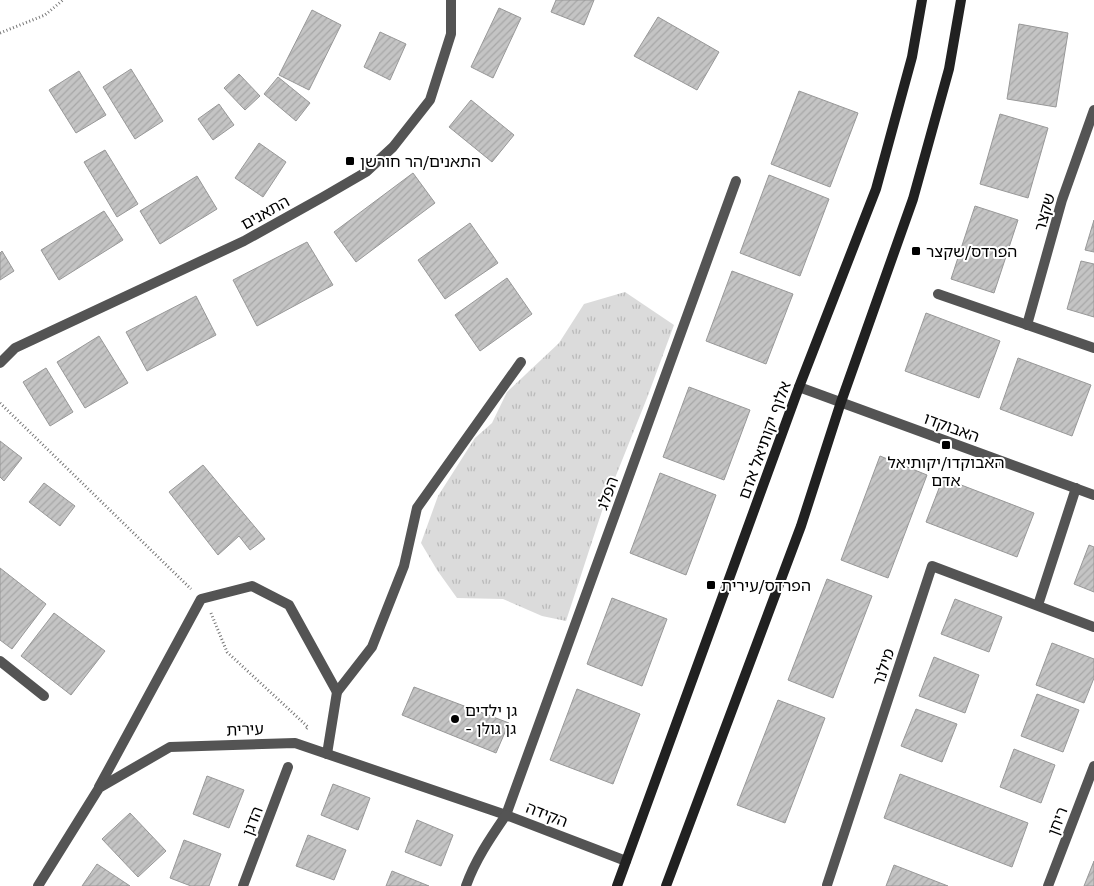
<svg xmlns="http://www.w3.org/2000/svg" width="1094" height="886" font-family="'Space Grotesk','Noto Sans Hebrew',sans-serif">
  <defs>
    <pattern id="grass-tufts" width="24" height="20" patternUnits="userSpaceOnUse" patternTransform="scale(1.25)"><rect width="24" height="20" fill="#dbdbdb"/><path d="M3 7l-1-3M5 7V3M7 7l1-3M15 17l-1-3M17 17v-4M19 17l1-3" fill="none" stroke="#bababa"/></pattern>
    <pattern id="building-hatch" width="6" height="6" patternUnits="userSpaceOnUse" patternTransform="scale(1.25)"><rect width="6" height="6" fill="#c4c4c4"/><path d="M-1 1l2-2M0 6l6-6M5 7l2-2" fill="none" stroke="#a7a7a7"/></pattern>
  </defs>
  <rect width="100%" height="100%" fill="#fff"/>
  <!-- grass -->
  <polygon fill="url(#grass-tufts)" points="625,292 674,325 647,398 603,508 566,621 542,616 503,599 457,598 437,570 421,543 438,496 475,438 492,423 507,392 559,343 584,304"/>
  <!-- building -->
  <g fill="url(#building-hatch)" stroke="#989898">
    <polygon points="556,0 594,0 584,25 551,12"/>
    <polygon points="499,8 521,18 493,78 471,67"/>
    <polygon points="312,10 341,25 309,90 279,75"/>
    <polygon points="658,17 719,52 697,90 634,56"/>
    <polygon points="1019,24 1068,33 1056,107 1007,99"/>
    <polygon points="380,32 406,44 390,80 364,67"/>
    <polygon points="131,69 163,121 135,139 103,87"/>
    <polygon points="79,71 106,115 76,133 49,90"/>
    <polygon points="239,74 260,96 245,110 224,88"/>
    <polygon points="278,77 310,103 296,121 264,94"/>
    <polygon points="799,91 858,113 830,187 771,164"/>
    <polygon points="471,100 514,135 492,162 449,127"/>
    <polygon points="219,104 234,125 213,140 198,119"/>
    <polygon points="1000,114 1048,128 1028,198 980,184"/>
    <polygon points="259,143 286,162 263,197 235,178"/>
    <polygon points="105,150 138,204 117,217 84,162"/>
    <polygon points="413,173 435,203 356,262 334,232"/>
    <polygon points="769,175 829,199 800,276 740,253"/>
    <polygon points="197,176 217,209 160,244 140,211"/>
    <polygon points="975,206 1018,220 994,293 951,279"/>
    <polygon points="104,211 123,240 59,280 41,250"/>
    <polygon points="1094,220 1094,252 1085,250"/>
    <polygon points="470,223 498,263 445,299 418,260"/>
    <polygon points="307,242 333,285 257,326 233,280"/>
    <polygon points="2,251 14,271 0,280 0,253"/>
    <polygon points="1081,261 1094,264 1094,317 1067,309"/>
    <polygon points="732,271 793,294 766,364 706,341"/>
    <polygon points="507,278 532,314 480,351 455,315"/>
    <polygon points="196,296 216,335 147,371 126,332"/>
    <polygon points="926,313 1000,341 979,398 905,371"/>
    <polygon points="99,336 128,383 85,408 57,362"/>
    <polygon points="1018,358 1091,385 1072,436 1000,409"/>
    <polygon points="46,368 73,412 50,426 23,382"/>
    <polygon points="689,387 750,410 724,480 663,457"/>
    <polygon points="0,441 22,458 4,481 0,477"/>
    <polygon points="880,456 927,475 888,578 841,560"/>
    <polygon points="203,465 265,539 250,550 239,536 218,555 169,492"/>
    <polygon points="660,473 716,495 686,575 630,553"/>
    <polygon points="943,478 1034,513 1017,557 926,522"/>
    <polygon points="44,483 75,506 60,526 29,502"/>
    <polygon points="1089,545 1094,547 1094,592 1074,584"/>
    <polygon points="0,568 46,604 12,649 0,640"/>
    <polygon points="827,579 872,596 833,698 788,680"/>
    <polygon points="612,598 667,619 642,686 587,664"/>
    <polygon points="955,599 1002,617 989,652 941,634"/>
    <polygon points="54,613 105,651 71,695 21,656"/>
    <polygon points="1052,643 1094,659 1094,678 1084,703 1036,685"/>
    <polygon points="934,657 979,675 965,713 919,696"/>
    <polygon points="414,687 509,723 496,753 402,715"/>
    <polygon points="577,689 640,714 613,784 550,760"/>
    <polygon points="1037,694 1079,710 1063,752 1021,736"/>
    <polygon points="778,700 825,718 785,823 737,805"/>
    <polygon points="916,709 957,724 942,762 901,746"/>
    <polygon points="1014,749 1055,765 1041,803 1000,787"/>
    <polygon points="900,774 1028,823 1012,867 884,818"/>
    <polygon points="207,776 244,790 229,828 193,814"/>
    <polygon points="333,784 370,798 358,830 321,815"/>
    <polygon points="130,813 166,851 138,877 102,839"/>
    <polygon points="417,820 453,835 441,866 405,852"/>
    <polygon points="308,835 346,850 334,880 296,866"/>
    <polygon points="184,840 221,854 209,886 191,886 170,878"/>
    <polygon points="1094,861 1094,886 1084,886"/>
    <polygon points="97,864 130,886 82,886"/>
    <polygon points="894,865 948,886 886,886"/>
    <polygon points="392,871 429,886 386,886"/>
  </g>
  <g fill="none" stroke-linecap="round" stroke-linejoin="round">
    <!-- path -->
    <g stroke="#767676" stroke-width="3" stroke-dasharray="1 2.5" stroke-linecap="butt">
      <polyline points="0,33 45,15 63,0"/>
      <polyline points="0,403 191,589"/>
      <polyline points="211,613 227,652 308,727 305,730"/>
    </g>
    <!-- lane -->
    <polyline stroke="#545454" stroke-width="10" points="0,661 44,696"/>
    <!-- street -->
    <g stroke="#545454" stroke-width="10">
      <polyline points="938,294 1094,348"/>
      <polyline points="1027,325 1062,200 1094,110"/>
      <polyline points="0,363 15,348 244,241 323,197 366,172 393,147 430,100 451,34 451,0"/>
      <polyline points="799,387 1094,495"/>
      <polyline points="1038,605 1076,488"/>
      <polyline points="327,754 337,692 372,647 404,566 417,508 521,362"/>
      <polyline points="99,787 201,599 252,586 289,605 337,692"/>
      <polyline points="827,885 932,566 1094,627"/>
      <polyline points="38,886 99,788 170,747 295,743 506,815 736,181"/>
      <polyline points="243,886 288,767"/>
      <path d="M 466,886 C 475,860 491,837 506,815 L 626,861"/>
      <polyline points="1048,886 1094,766"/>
    </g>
    <!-- secondary -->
    <g stroke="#212121" stroke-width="10">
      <polyline points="617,886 799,387 876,189 912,57 922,0"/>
      <polyline points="666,886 801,526 841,402 913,199 949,69 961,0"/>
    </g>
  </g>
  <!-- markers -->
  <g fill="#000" stroke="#fff" stroke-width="2">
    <rect x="345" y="156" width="10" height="10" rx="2.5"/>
    <rect x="911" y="246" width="10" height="10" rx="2.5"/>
    <rect x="941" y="440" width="10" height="10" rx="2.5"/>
    <rect x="706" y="580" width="10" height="10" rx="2.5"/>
    <circle cx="455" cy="719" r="5"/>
  </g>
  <g text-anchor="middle" stroke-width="4" stroke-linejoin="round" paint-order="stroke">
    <!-- poi labels -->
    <g font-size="16" fill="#000" stroke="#fff" text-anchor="start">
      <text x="360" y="167">התאנים/הר חורשן</text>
      <text x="926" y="257">הפרדס/שקצר</text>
      <text x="946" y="468" text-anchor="middle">האבוקדו/יקותיאל<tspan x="946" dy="18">אדם</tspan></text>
      <text x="721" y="591">הפרדס/עירית</text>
      <text x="465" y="716">גן ילדים<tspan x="465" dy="18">- גן גולן</tspan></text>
    </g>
    <!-- street labels -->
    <g font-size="16" fill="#000" stroke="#fff">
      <text transform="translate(265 212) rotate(-29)" y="6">התאנים</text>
      <text transform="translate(1044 212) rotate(-74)" y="6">שקצר</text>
      <text transform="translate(952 427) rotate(20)" y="6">האבוקדו</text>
      <text transform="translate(764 440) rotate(-70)" y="6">אלוף יקותיאל אדם</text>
      <text transform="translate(607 493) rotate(-70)" y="6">הפלג</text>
      <text transform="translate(883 667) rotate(-72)" y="6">מילנר</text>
      <text transform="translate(245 729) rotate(-2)" y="6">עירית</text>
      <text transform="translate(547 814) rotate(21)" y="6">הקידה</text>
      <text transform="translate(252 821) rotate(-69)" y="6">הדגן</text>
      <text transform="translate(1057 821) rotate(-69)" y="6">ריחן</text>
    </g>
  </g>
</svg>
